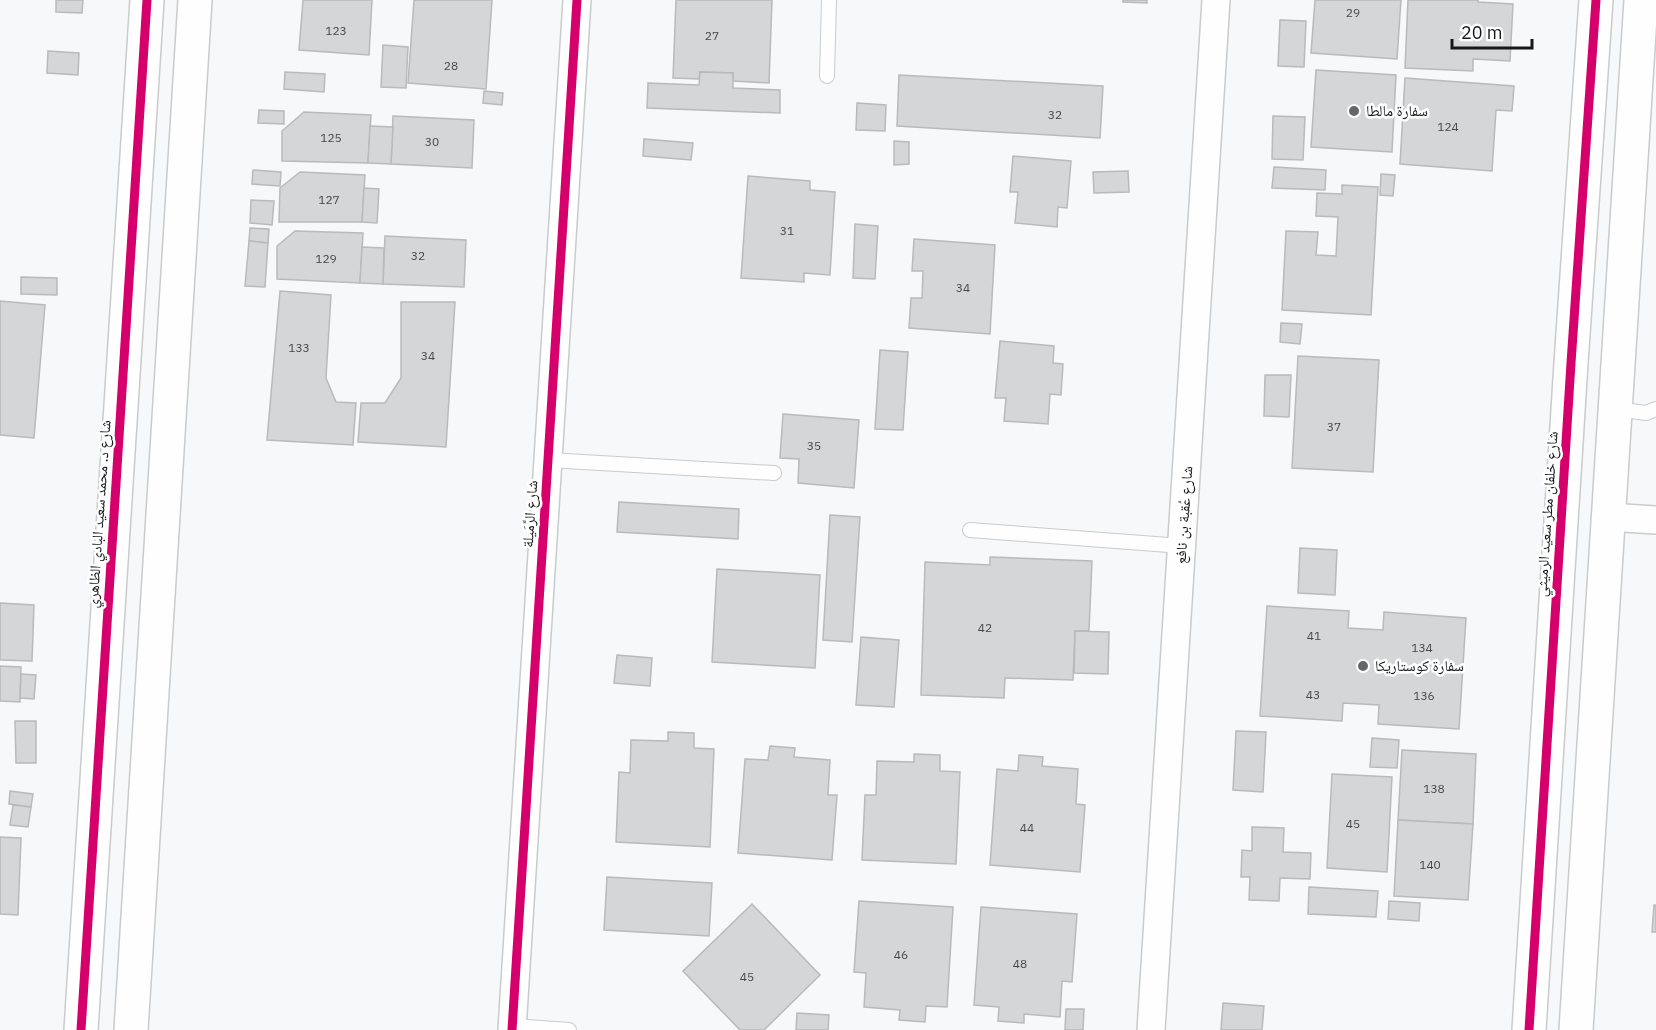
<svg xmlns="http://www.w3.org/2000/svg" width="1656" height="1030" font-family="'IBM Plex Sans','Noto Naskh Arabic',sans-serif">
  <rect width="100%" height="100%" fill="#f6f8fa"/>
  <!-- building -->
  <g fill="#d4d6d7" stroke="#b8babb" stroke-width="1.5">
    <polygon points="56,0 83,0 82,13 56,12"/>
    <polygon points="303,0 372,0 369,55 299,50"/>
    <polygon points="414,0 492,0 486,89 408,83"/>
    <polygon points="676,0 772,0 769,83 733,81 733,73 700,72 699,79 673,78"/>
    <polygon points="1123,0 1147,0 1147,3 1123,2"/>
    <polygon points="1315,0 1401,0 1397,59 1311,53"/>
    <polygon points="1408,0 1478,0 1478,2 1513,4 1510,61 1473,59 1473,71 1405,68"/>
    <polygon points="1280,20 1306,21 1304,67 1278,66"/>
    <polygon points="383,45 408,47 406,88 381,87"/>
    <polygon points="48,51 79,53 78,75 47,73"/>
    <polygon points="1316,70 1396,75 1392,152 1311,147"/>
    <polygon points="285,72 325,74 324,92 284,89"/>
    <polygon points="700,72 733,73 733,88 780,90 780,113 647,108 648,83 699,85"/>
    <polygon points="899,75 1103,86 1100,138 897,126"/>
    <polygon points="1405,78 1514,86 1512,111 1496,110 1492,171 1400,164"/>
    <polygon points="484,91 503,93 502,105 483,103"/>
    <polygon points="857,103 886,105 885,131 856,130"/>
    <polygon points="259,110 284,111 284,124 258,123"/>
    <polygon points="304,112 371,115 368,163 282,161 282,131"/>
    <polygon points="393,116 474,120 472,168 391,164"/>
    <polygon points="1273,116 1305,117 1303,160 1272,159"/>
    <polygon points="370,126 393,127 391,164 368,163"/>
    <polygon points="644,139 693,143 691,160 643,156"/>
    <polygon points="894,141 909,142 909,164 894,165"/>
    <polygon points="1013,156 1071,161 1067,208 1058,207 1057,227 1015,223 1018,192 1010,192"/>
    <polygon points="1274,167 1326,170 1325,190 1272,188"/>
    <polygon points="253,170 281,172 280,186 252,184"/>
    <polygon points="1128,171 1129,192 1094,193 1093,172"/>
    <polygon points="300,172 365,175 362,222 279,222 280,188"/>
    <polygon points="1381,174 1395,175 1393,196 1380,195"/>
    <polygon points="748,176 810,181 810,190 835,192 830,275 804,273 804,282 741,278"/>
    <polygon points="1342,185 1378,187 1371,315 1282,310 1286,231 1318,232 1316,255 1336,256 1338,217 1316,216 1317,193 1342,194"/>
    <polygon points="364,188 379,189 377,223 362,222"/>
    <polygon points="251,200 274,201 272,225 250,223"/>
    <polygon points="855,224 878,226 875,279 853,278"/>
    <polygon points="250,228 269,229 268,243 249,241"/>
    <polygon points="295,231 363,233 360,283 277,279 277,246"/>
    <polygon points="385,236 466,240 464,287 383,284"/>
    <polygon points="914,239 995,245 990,334 909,328 911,298 922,298 923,271 912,271"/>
    <polygon points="249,241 268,243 265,287 245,286"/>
    <polygon points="362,247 384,248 383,284 360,283"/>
    <polygon points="21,277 57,278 57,295 21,294"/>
    <polygon points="280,291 331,295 326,378 336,402 356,403 353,445 267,440"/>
    <polygon points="0,301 45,305 34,438 0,435"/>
    <polygon points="401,302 455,302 446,447 358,442 361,403 385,403 401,378"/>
    <polygon points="1281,323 1302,324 1300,344 1280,342"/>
    <polygon points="1000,341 1054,346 1053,363 1063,364 1061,395 1050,394 1048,424 1004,421 1006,398 995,398"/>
    <polygon points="880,350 908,352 903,430 875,429"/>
    <polygon points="1298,356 1379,360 1373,472 1292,468"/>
    <polygon points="1265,375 1291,375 1289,417 1264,416"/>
    <polygon points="783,414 859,420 854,488 798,483 799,459 780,458"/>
    <polygon points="619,502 739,509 738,539 617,532"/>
    <polygon points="830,515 860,517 852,642 823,640"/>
    <polygon points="1300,548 1337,550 1335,595 1298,593"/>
    <polygon points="990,557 1092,561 1089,631 1075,631 1073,680 1005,678 1004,698 921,695 925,562 990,565"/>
    <polygon points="717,569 820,575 815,668 712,662"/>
    <polygon points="0,603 34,605 32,661 0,660"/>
    <polygon points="1267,606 1349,611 1348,628 1383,630 1384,612 1466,618 1459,729 1378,724 1379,705 1343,703 1342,721 1260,716"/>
    <polygon points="1075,631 1109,632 1108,674 1074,673"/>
    <polygon points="861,637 899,640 894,707 856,705"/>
    <polygon points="617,655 652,658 650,686 614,683"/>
    <polygon points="0,666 21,667 20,702 0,701"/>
    <polygon points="21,674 36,675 34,699 20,698"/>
    <polygon points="15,721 36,721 36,763 16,763"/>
    <polygon points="1236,731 1266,732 1263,792 1233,790"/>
    <polygon points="668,732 694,733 694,748 714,749 710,847 616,842 619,772 630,773 631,740 668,741"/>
    <polygon points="1372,738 1399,740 1397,768 1370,767"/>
    <polygon points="770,746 795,748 794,757 830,760 828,795 837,795 832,860 738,853 745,759 768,760"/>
    <polygon points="1402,750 1476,754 1473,824 1398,820"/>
    <polygon points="914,754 940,755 940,771 960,772 956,864 862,860 865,795 876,795 877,761 914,762"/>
    <polygon points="1019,755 1043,757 1042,766 1078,769 1076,804 1085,805 1080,872 990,865 997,769 1018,771"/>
    <polygon points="1332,774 1392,777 1387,872 1327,868"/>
    <polygon points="10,791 33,794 31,807 9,804"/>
    <polygon points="13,805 31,807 28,827 10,825"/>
    <polygon points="1398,820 1473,824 1468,900 1394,896"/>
    <polygon points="1252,827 1284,828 1283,852 1311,853 1310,879 1280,878 1279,901 1249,900 1250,877 1241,877 1242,850 1252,851"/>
    <polygon points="0,837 21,838 18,915 0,914"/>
    <polygon points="607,877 712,883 709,936 604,930"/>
    <polygon points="1309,887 1378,891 1376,917 1308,914"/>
    <polygon points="859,901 953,907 947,1007 926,1006 925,1022 899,1020 900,1010 864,1007 866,973 854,972"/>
    <polygon points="1389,901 1420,903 1419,921 1388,919"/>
    <polygon points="752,904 820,975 764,1030 740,1030 683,971"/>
    <polygon points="1654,905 1656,905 1656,932 1652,932"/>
    <polygon points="981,907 1077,914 1072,982 1062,981 1060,1017 1024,1014 1024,1023 998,1021 999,1007 974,1005"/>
    <polygon points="1223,1003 1264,1006 1262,1030 1221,1030"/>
    <polygon points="1066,1009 1084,1009 1083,1030 1065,1030"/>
    <polygon points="797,1013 829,1015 828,1030 796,1030"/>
  </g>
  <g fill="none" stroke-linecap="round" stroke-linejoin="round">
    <defs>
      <g id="service">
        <polyline points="827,76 829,0"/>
        <polyline points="1615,409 1646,413 1656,409"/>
        <polyline points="548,460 774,473"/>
        <polyline points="970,530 1182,546"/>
        <polyline points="513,1026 569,1030"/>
      </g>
      <g id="minor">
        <polyline points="1608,517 1656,520"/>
        <polyline points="512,1030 577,0"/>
        <polyline points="1151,1030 1216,0"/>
      </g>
      <g id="tertiary">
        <polyline points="81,1030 147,0"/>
        <polyline points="131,1030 195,0"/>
        <polyline points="1529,1030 1571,363 1596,0"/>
        <polyline points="1576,1030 1641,0"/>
      </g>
    </defs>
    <!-- service casing -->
    <use href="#service" stroke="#c9cbcc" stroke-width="16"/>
    <!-- minor casing -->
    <use href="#minor" stroke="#c9cbcc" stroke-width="30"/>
    <!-- tertiary casing -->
    <use href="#tertiary" stroke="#c9cbcc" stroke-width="36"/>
    <!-- service -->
    <use href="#service" stroke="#fefefe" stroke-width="14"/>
    <!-- minor -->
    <use href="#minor" stroke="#fefefe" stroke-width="27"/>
    <!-- tertiary -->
    <use href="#tertiary" stroke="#fefefe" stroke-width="33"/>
    <defs>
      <g id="cycleway">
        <polyline points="81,1030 147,0"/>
        <polyline points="512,1030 577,0"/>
        <polyline points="1529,1030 1571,363 1596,0"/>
      </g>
    </defs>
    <!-- cycleway casing -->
    <use href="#cycleway" stroke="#fff" stroke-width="13"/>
    <!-- cycleway -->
    <use href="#cycleway" stroke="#d6006c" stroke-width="9"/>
  </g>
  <!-- markers -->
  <g fill="#646667" stroke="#fff" stroke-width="2">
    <circle cx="1354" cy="111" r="6"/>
    <circle cx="1363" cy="666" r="6"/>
  </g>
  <g text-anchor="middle" stroke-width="5" stroke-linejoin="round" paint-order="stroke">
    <!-- number labels -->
    <g font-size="12" fill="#464748">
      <text x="1353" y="17">29</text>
      <text x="336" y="35">123</text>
      <text x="712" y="40">27</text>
      <text x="451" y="70">28</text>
      <text x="1055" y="119">32</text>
      <text x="1448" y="131">124</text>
      <text x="331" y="142">125</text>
      <text x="432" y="146">30</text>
      <text x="329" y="204">127</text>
      <text x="787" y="235">31</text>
      <text x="418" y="260">32</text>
      <text x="326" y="263">129</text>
      <text x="963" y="292">34</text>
      <text x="299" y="352">133</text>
      <text x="428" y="360">34</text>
      <text x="1334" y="431">37</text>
      <text x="814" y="450">35</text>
      <text x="985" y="632">42</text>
      <text x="1314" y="640">41</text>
      <text x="1422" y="652">134</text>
      <text x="1313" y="699">43</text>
      <text x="1424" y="700">136</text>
      <text x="1434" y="793">138</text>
      <text x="1353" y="828">45</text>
      <text x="1027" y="832">44</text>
      <text x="1430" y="869">140</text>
      <text x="901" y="959">46</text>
      <text x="1020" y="968">48</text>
      <text x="747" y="981">45</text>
    </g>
    <!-- poi labels -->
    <g font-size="15" fill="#161718" stroke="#fff" text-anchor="start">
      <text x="1366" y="116">سفارة مالطا</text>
      <text x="1375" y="671">سفارة كوستاريكا</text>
    </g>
    <!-- street labels -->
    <g font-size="15" fill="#161718" stroke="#fff">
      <text transform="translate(99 514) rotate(-86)" y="5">شارع د. محمد سعيد البادي الظاهري</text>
      <text transform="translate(530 514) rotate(-86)" y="5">شارع الرِّمَيلة</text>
      <text transform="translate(1547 514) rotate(-86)" y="5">شارع خلفان مطر سعيد الرميثي</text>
      <text transform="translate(1184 515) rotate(-86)" y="5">شارع عُقبة بن نافع</text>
    </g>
  </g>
  <!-- scale -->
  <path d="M1452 39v9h80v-9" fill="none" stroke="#161718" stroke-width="3"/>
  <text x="1461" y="39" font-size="18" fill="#161718" stroke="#ffffff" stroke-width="4.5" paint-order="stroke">20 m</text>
</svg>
